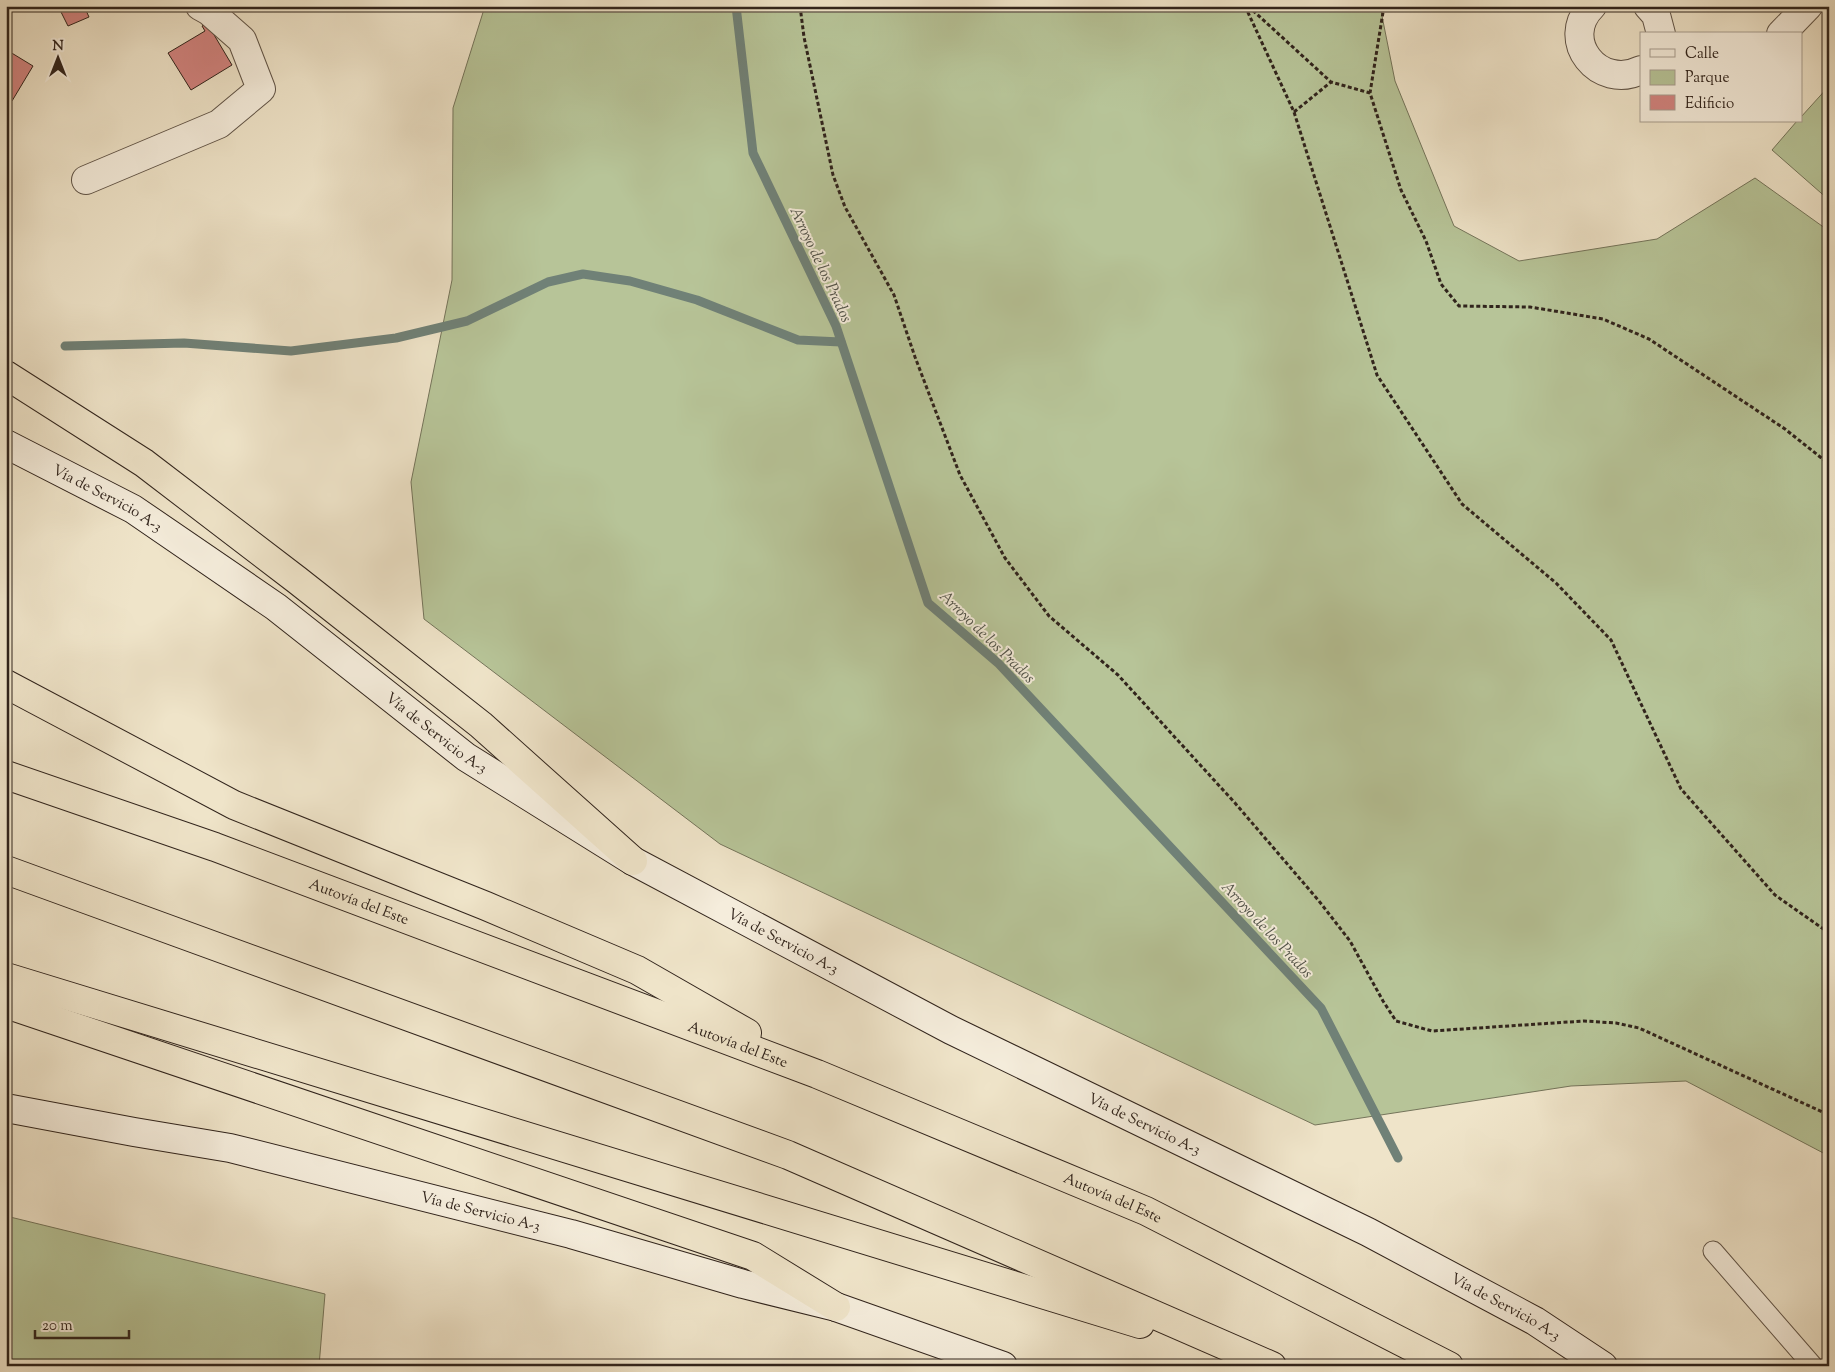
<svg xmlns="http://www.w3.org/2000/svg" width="1835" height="1372" font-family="'Sorts Mill Goudy',serif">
  <rect width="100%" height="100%" fill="#efe4c9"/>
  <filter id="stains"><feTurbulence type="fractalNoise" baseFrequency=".004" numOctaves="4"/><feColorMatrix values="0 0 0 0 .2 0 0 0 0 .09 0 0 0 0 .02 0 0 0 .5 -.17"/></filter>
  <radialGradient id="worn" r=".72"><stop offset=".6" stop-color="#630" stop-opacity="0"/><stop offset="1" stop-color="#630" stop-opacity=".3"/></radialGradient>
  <!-- green -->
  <g fill="#b7c498" stroke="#74745a">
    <polygon points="485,6 1380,6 1395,81 1454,226 1519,261 1657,239 1755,178 1829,231 1829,1156 1686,1081 1571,1086 1315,1125 720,844 424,619 411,482 452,280 453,108"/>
    <polygon points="1829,86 1829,200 1772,150 1797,121 1801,121 1801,117"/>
    <polygon points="6,1216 325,1294 319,1366 6,1366"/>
  </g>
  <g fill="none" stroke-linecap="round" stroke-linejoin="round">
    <!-- stream -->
    <g stroke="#708177" stroke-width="9">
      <polyline points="736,6 753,153 836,326 928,603 998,663 1321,1008 1398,1158"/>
      <polyline points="65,346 184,343 291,351 396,338 467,321 548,282 583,274 630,281 697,300 798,340 841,342"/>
    </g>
  </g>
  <!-- building -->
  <g fill="#d28480" stroke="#31241c">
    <polygon points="61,6 84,6 89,17 68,26 59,8"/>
    <polygon points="207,23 232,65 191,90 168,53 205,31 202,26"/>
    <polygon points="10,52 33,66 12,101 6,98 6,59"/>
  </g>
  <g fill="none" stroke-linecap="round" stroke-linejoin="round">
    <defs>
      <polyline id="lane" points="1713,1251 1813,1366"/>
      <g id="street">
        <path d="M 1592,6 C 1558,40 1599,91 1641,70"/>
        <polyline points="1648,6 1656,15 1661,34"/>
        <polyline points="1781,34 1808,6"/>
        <polyline points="86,180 219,124 261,89 242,40 209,11 200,6"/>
      </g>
      <g id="secondary">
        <path id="s1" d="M 6,444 L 133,509 L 276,607 L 466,757 L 633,861 L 951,1030 L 1368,1232 L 1535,1321 L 1603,1366"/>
        <path id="s2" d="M 6,1108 L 134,1132 L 230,1148 L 571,1234 L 743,1284 L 836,1307 L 1003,1366"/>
      </g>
      <g id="highway">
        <polyline points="6,375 144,463 297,580 481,725 633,861"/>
        <polyline points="6,684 234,805 486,906 637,970 747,1033"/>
        <path id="s3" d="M 6,775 L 215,847 L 817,1074 L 1146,1211 L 1449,1366"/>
        <polyline points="6,870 788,1155 1272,1366"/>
        <polyline points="6,977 1140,1324"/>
        <polyline points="6,1004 753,1256 836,1307"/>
      </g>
    </defs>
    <!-- lane casing -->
    <use href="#lane" stroke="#605447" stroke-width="21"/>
    <!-- street casing -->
    <use href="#street" stroke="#605447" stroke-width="30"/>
    <!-- secondary casing -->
    <use href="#secondary" stroke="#31241c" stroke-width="30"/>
    <!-- highway casing -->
    <use href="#highway" stroke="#31241c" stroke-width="30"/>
    <!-- path -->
    <g stroke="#31241c" stroke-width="3" stroke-dasharray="4 2.5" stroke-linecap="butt">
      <polyline points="800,6 804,37 833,175 845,207 894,295 915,357 960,475 1005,558 1049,616 1118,675 1235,803 1319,901 1350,941 1383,1001 1396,1021 1432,1031 1584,1021 1616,1023 1639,1028 1829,1115"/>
      <polyline points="1245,6 1294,112 1377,375 1462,504 1556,583 1611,640 1681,789 1775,895 1829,933"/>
      <polyline points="1248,6 1331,82 1370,93"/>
      <polyline points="1384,6 1370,93 1401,190 1426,241 1441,284 1459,306 1530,307 1603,319 1649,339 1785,429 1829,464"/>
      <polyline points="1294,112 1331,82"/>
    </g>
    <!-- lane -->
    <use href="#lane" stroke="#f5eddc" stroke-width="19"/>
    <!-- street -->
    <use href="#street" stroke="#f5eddc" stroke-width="28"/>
    <!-- secondary -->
    <use href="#secondary" stroke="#f5eddc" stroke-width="28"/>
    <!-- highway -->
    <use href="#highway" stroke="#efe4c9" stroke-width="28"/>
  </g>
  <g text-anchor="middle" stroke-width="4" stroke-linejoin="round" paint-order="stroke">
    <!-- street labels -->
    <g font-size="15" fill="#31241c" stroke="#f5eddc">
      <text dy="5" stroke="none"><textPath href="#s1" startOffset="115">Vía de Servicio A-3</textPath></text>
      <text dy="5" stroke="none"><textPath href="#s1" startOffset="520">Vía de Servicio A-3</textPath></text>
      <text dy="5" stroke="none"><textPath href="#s3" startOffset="375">Autovía del Este</textPath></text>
      <text dy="5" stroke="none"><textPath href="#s1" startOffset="925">Vía de Servicio A-3</textPath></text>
      <text dy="5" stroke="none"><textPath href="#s3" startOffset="780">Autovía del Este</textPath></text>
      <text dy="5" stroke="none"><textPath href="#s1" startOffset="1330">Vía de Servicio A-3</textPath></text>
      <text dy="5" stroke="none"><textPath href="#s3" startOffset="1185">Autovía del Este</textPath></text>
      <text dy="5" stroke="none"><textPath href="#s2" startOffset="486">Vía de Servicio A-3</textPath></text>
      <text dy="5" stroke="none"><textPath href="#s1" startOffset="1735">Vía de Servicio A-3</textPath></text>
    </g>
    <!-- water labels -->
    <g font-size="16" font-style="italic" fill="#505249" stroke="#f5eddc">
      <text transform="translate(822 264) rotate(65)" y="6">Arroyo de los Prados</text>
      <text transform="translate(988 636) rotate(44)" y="6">Arroyo de los Prados</text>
      <text transform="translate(1268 929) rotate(47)" y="6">Arroyo de los Prados</text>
    </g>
  </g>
  <!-- margin -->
  <rect width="1835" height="1372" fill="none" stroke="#efe4c9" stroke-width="25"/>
  <rect x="8" y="8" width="1820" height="1357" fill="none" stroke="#31241c" stroke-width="2.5"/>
  <rect x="12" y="12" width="1810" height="1347" fill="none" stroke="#31241c"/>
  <!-- legend -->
  <rect x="1640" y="32" width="162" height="90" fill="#f5eddc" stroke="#a79d8f"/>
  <rect x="1650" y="49" width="25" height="8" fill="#f5eddc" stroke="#a79d8f"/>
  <text x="1685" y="58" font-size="15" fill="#31241c">Calle</text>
  <rect x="1650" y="70" width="25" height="15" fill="#b7c498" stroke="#a79d8f"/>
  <text x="1685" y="82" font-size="15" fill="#31241c">Parque</text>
  <rect x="1650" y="95" width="25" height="15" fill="#d28480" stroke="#a79d8f"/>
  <text x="1685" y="108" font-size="15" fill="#31241c">Edificio</text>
  <!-- north arrow -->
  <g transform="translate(58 58)" stroke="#f5eddc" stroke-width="4" paint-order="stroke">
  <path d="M0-4L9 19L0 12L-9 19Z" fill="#31241c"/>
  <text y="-8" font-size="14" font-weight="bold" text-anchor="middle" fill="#31241c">N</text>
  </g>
  <!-- scale -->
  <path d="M35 1330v8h94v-8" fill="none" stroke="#31241c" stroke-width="2.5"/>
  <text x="42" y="1330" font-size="15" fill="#31241c" stroke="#f5eddc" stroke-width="4" paint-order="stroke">20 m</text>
  <rect width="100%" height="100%" filter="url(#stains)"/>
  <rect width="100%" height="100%" fill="url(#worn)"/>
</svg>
